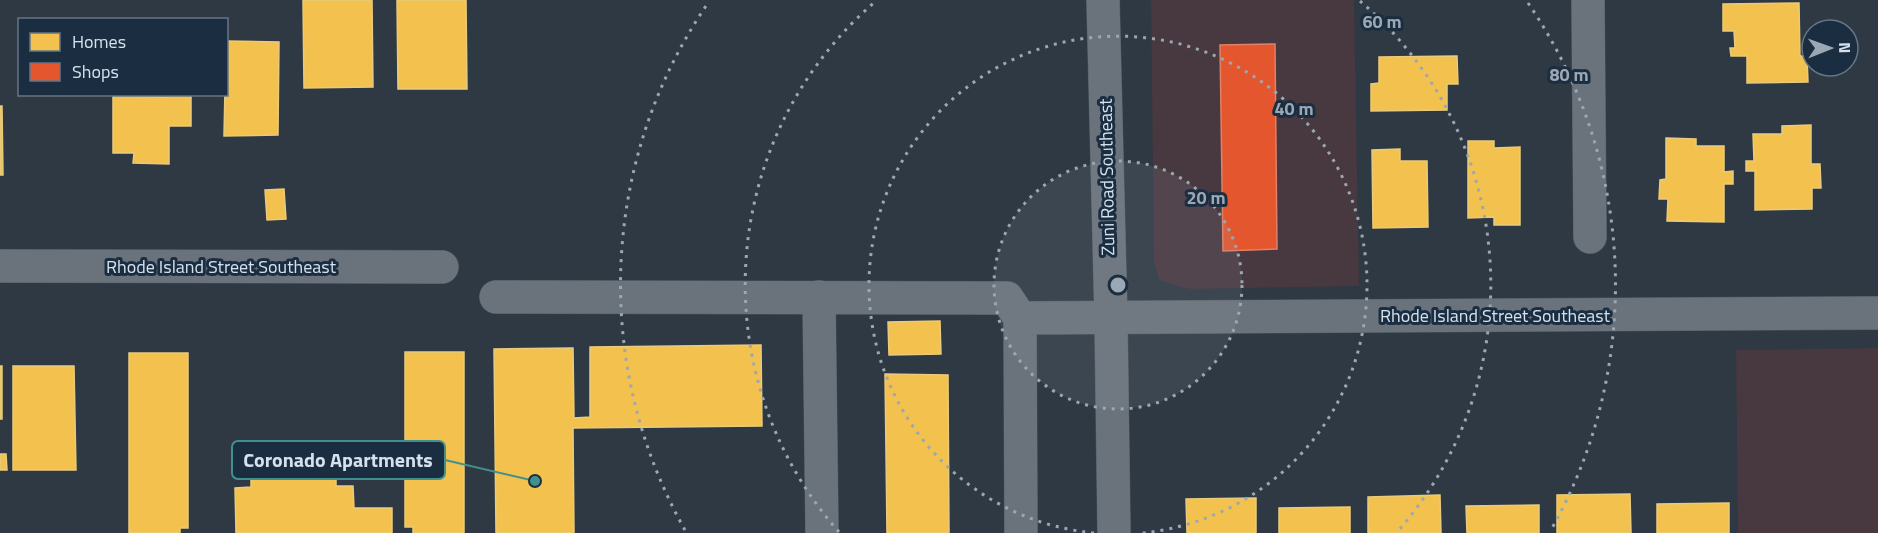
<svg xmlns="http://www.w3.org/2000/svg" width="1878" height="533" font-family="'Titillium Web',sans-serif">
  <rect width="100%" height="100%" fill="#2e3943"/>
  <!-- commercial -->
  <g fill="#48383f">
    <polygon points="1151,0 1354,0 1359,286 1189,289 1159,280 1154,262"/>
    <polygon points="1878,348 1878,533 1738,533 1736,350"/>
  </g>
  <!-- homes -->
  <g fill="#f2c14e" stroke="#e9cb7e" stroke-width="1.5">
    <polygon points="303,0 372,0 373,87 304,88"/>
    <polygon points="397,0 466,0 467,89 398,89"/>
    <polygon points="1799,3 1800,56 1807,56 1808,82 1747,83 1747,56 1731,56 1730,48 1735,48 1734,31 1723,31 1723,4"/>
    <polygon points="226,41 279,42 278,135 224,136"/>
    <polygon points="1457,56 1458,84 1447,84 1447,110 1371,111 1371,84 1379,83 1379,57"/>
    <polygon points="167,94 191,94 191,126 169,126 169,164 133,163 134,153 113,153 113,96 167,97"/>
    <polygon points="0,106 2,106 3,175 0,175"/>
    <polygon points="1811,125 1811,164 1820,164 1821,188 1812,188 1812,209 1755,210 1755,171 1746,171 1746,161 1754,161 1753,134 1782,134 1782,126"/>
    <polygon points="1666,138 1696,139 1696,146 1724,146 1724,172 1733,171 1733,184 1724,184 1724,222 1667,221 1668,199 1659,199 1660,180 1666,179"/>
    <polygon points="1468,141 1494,141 1494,148 1520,147 1520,225 1494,225 1494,217 1468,218"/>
    <polygon points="1400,149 1400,161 1427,161 1428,227 1373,228 1372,150"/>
    <polygon points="284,189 286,219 267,220 265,190"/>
    <polygon points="940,321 941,354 889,355 888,322"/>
    <polygon points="761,345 762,426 573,428 574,533 496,533 494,349 573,348 574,418 590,417 590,347"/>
    <polygon points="405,352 464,352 464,533 413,533 413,527 405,527"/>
    <polygon points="129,353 188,353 188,528 180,528 180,533 129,533"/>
    <rect x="0" y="366" width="2" height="53"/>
    <polygon points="13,366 74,366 76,470 13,470"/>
    <polygon points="885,374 948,375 949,533 887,533"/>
    <polygon points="0,454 6,454 7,470 0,470"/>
    <polygon points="251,477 336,477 336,486 353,486 354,508 392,508 392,533 236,533 235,488 251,487"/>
    <polygon points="1630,494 1631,533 1557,533 1557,495"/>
    <polygon points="1440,495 1441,533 1368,533 1368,497"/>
    <polygon points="1256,498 1256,533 1187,533 1186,499"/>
    <polygon points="1729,503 1729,533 1657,533 1657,504"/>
    <polygon points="1539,505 1539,533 1467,533 1466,506"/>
    <polygon points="1350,507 1350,533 1279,533 1279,508"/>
  </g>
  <!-- shops -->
  <polygon fill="#e4572e" stroke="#e08168" stroke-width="1.5" points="1275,44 1277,249 1223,251 1220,45"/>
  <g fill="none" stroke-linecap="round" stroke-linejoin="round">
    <defs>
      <g id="minor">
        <polyline points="1103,0 1111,319 1114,533"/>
        <polyline points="1588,0 1590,237"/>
        <polyline points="0,266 442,267"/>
        <polyline points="496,297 1007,298 1020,318"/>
        <polyline points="819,297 822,533"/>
        <polyline points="1021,533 1020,318 1878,313"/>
      </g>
    </defs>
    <!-- minor casing -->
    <use href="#minor" stroke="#4d575f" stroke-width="34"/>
    <!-- minor -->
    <use href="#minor" stroke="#6a737b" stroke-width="33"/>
  </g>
  <!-- distance rings -->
  <circle cx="1118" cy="285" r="124" fill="#9ba7b2" fill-opacity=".12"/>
  <g fill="none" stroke="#9ba7b2" stroke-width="3" stroke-dasharray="3 6">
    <circle cx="1118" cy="285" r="124"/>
    <path d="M1094 533A249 249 0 1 1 1142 533"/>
    <path d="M839 532A373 373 0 0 1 876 1M1360 1A373 373 0 0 1 1397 532"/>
    <path d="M685 530A498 498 0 0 1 708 3M1528 3A498 498 0 0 1 1551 530"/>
  </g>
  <g text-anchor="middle" stroke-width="6" stroke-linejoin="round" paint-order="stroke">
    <!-- street labels -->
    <g font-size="18" fill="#d5e2ee" stroke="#1b2e41">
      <text transform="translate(1107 177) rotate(-91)" y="6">Zuni Road Southeast</text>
      <text x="221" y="273">Rhode Island Street Southeast</text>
      <text x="1495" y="322">Rhode Island Street Southeast</text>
    </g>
  </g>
  <circle cx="1118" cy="285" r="9" fill="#9ba7b2" stroke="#1b2e41" stroke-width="3"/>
  <g font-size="18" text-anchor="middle" font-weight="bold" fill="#9ba7b2" stroke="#1b2e41" stroke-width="6" stroke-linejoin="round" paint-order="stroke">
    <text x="1382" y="28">60 m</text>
    <text x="1569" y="81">80 m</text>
    <text x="1294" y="115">40 m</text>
    <text x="1206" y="204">20 m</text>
  </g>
  <!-- callouts -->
  <path fill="none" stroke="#40918e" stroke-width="2" d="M535 481L445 460"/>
  <circle fill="#40918e" stroke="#1b2e41" stroke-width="2" cx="535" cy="481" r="6"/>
  <rect fill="#1b2e41" stroke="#40918e" stroke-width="2" x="232" y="441" width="213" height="38" rx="6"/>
  <g font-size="20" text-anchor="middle" font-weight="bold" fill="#d5e2ee">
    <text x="338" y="467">Coronado Apartments</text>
  </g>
  <!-- legend -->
  <rect x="18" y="18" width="210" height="78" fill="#1b2e41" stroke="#657686" stroke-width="1.5"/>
  <rect x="30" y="33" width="30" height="18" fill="#f2c14e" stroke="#657686" stroke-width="1.5"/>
  <text x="72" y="48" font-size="18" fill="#d5e2ee">Homes</text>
  <rect x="30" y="63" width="30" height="18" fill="#e4572e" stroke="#657686" stroke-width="1.5"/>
  <text x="72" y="78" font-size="18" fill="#d5e2ee">Shops</text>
  <!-- north arrow -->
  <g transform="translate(1830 48) rotate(89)"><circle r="28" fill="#1b2e41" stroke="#657686" stroke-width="1.5"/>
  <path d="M0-4.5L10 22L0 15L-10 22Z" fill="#9ba7b2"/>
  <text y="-9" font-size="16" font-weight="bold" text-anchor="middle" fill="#d5e2ee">N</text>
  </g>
</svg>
